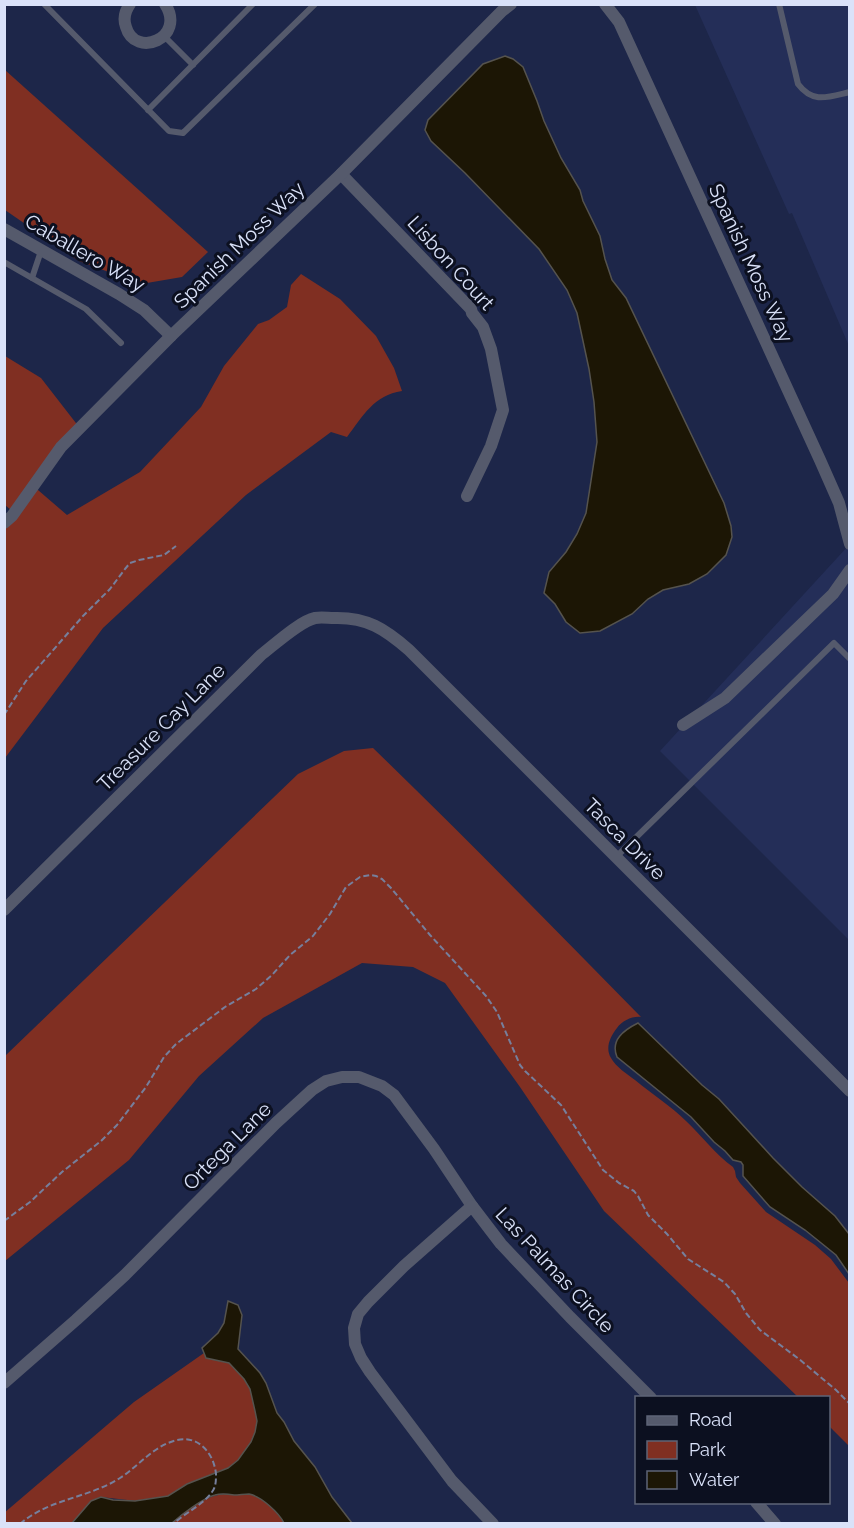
<svg xmlns="http://www.w3.org/2000/svg" width="854" height="1528" font-family="Raleway,sans-serif">
  <rect width="100%" height="100%" fill="#1d2649"/>
  <!-- built -->
  <g fill="#242e58">
    <polygon points="695,5 849,5 849,346 792,213 789,214"/>
    <polygon points="849,545 849,940 660,751"/>
  </g>
  <!-- green -->
  <g fill="#802f22">
    <polygon points="4,70 5,70 208,252 182,277 141,284 79,261 5,210"/>
    <path d="M 301,274 L 340,299 L 376,336 L 394,368 L 402,391 C 374,395 363,416 347,437 L 331,432 L 246,495 L 103,628 L 5,758 L 5,529 L 18,516 L 5,505 L 5,356 L 41,378 L 79,427 L 31,484 L 67,515 L 140,472 L 201,407 L 224,366 L 258,324 L 269,320 L 287,307 L 291,285 Z"/>
    <path d="M 373,748 C 464,836 552,926 641,1017 C 632,1016 622,1021 617,1028 C 610,1037 605,1048 611,1058 C 616,1067 627,1074 635,1080 C 652,1094 671,1106 686,1121 C 702,1136 715,1154 733,1167 L 735,1171 L 736,1177 L 740,1183 L 766,1212 L 815,1245 L 831,1259 L 849,1283 L 849,1446 L 829,1426 L 828,1398 L 798,1397 L 604,1211 L 520,1087 L 445,983 L 413,967 L 362,963 L 263,1018 L 199,1076 L 129,1160 L 5,1261 L 5,1056 L 298,774 L 344,751 Z"/>
    <polygon points="204,1353 206,1358 229,1363 244,1379 250,1389 255,1411 257,1421 255,1432 251,1442 238,1460 228,1468 187,1484 168,1496 136,1501 101,1497 91,1501 72,1523 5,1523 4,1513 134,1402"/>
    <path d="M 226,1494 C 233,1495 239,1494 246,1494 C 261,1495 278,1511 284,1523 L 172,1524 C 187,1509 206,1495 226,1494 Z"/>
  </g>
  <!-- water -->
  <g fill="#1c1605" stroke="#55534e" stroke-width="1.5">
    <polygon points="505,56 513,59 523,67 537,101 544,121 561,158 580,190 583,201 600,236 605,259 612,280 626,298 724,503 731,526 732,537 726,555 707,574 689,584 663,590 648,599 632,614 600,631 580,633 566,622 555,604 544,593 549,572 566,552 577,534 586,513 597,442 594,402 589,369 577,313 567,290 539,249 465,173 431,141 425,130 428,120 483,64"/>
    <path d="M 638,1023 L 702,1085 L 719,1099 L 773,1158 L 802,1187 L 835,1216 L 849,1234 L 849,1274 L 836,1255 L 805,1230 L 770,1207 L 743,1176 L 743,1165 L 741,1162 L 733,1160 L 725,1151 L 714,1142 L 691,1117 L 617,1057 C 610,1040 624,1030 638,1023 Z"/>
    <path d="M 228,1301 L 238,1305 L 242,1315 L 238,1349 L 260,1373 L 266,1383 L 277,1413 L 284,1422 L 294,1441 L 315,1467 L 332,1497 L 352,1523 L 284,1523 C 279,1513 261,1496 249,1494 C 244,1494 239,1495 234,1495 C 228,1494 222,1493 215,1495 C 203,1498 181,1515 172,1523 L 72,1523 L 91,1501 L 101,1497 L 113,1500 L 135,1501 L 168,1496 L 187,1484 L 228,1468 L 238,1460 L 251,1442 L 255,1432 L 257,1421 L 255,1411 L 250,1389 L 244,1379 L 229,1363 L 206,1358 L 202,1348 L 218,1333 L 224,1323 Z"/>
  </g>
  <g fill="none" stroke-linecap="round" stroke-linejoin="round">
    <!-- path -->
    <g stroke="#767f9c" stroke-width="2" stroke-dasharray="6 3" stroke-linecap="butt">
      <polyline points="4,715 26,681 83,616 110,589 125,569 130,563 139,560 164,555 176,546"/>
      <polyline points="4,1221 30,1202 62,1172 101,1141 117,1125 146,1087 164,1057 176,1044 225,1007 256,989 272,975 290,955 313,936 330,914 346,887 360,877 370,875 376,876 382,879 391,888 430,935 486,996 497,1012 520,1065 525,1071 561,1105 603,1170 619,1183 634,1191 638,1196 648,1215 667,1234 688,1259 724,1282 735,1294 746,1313 760,1330 799,1359 836,1390 850,1404"/>
      <path d="M 20,1524 C 48,1499 89,1498 120,1478 C 140,1465 153,1446 177,1440 C 199,1435 214,1454 216,1474 C 216,1480 216,1487 212,1492 C 203,1505 185,1513 173,1524"/>
    </g>
    <!-- service -->
    <g stroke="#555a6c" stroke-width="6">
      <polyline points="44,4 169,131 183,133 315,4"/>
      <path d="M 779,4 L 798,84 C 813,104 828,97 850,92"/>
      <polyline points="164,36 193,65"/>
      <polyline points="148,110 253,4"/>
      <polyline points="4,262 86,309 121,343"/>
      <polyline points="32,278 41,251"/>
      <polyline points="616,857 834,643 850,659"/>
    </g>
    <!-- minor -->
    <g stroke="#555a6c" stroke-width="12">
      <path d="M 130,4 C 125,11 123,19 126,27 C 135,59 187,38 165,4"/>
      <polyline points="605,4 619,22 820,460 839,503 850,544"/>
      <polyline points="341,174 471,309 472,313 483,327 491,349 503,410 491,446 467,496"/>
      <polyline points="4,229 119,294 144,310 171,336"/>
      <polyline points="4,523 12,516 61,447 171,336 341,174 502,11 511,4"/>
      <polyline points="683,725 725,698 833,594 850,570"/>
      <path d="M 4,910 L 261,655 C 274,645 300,621 315,618 C 321,617 328,618 334,618 C 367,617 385,629 409,650 L 850,1091"/>
      <polyline points="4,1383 76,1320 125,1275 276,1123 312,1090 326,1081 342,1077 359,1077 382,1086 394,1095 434,1149 472,1206"/>
      <polyline points="756,1502 775,1524"/>
      <polyline points="493,1524 452,1481 370,1372 361,1358 355,1344 354,1328 358,1314 368,1302 404,1266 472,1206 501,1244 570,1317 651,1398"/>
    </g>
  </g>
  <g text-anchor="middle" stroke-width="6" stroke-linejoin="round" paint-order="stroke">
    <!-- street labels -->
    <g font-size="20" fill="#dae2f9" stroke="#0c1020">
      <text transform="translate(239 245) rotate(-44)" y="7">Spanish Moss Way</text>
      <text transform="translate(85 253) rotate(30)" y="7">Caballero Way</text>
      <text transform="translate(451 263) rotate(48)" y="7">Lisbon Court</text>
      <text transform="translate(751 263) rotate(65)" y="7">Spanish Moss Way</text>
      <text transform="translate(161 727) rotate(-45)" y="7">Treasure Cay Lane</text>
      <text transform="translate(625 839) rotate(45)" y="7">Tasca Drive</text>
      <text transform="translate(227 1146) rotate(-45)" y="7">Ortega Lane</text>
      <text transform="translate(555 1270) rotate(47)" y="7">Las Palmas Circle</text>
    </g>
  </g>
  <!-- border -->
  <rect width="854" height="1528" fill="none" stroke="#dae2f9" stroke-width="12"/>
  <!-- legend -->
  <rect x="635" y="1396" width="195" height="108" fill="#0c1020" stroke="#5e6477" stroke-width="1.5"/>
  <rect x="647" y="1416" width="30" height="9" fill="#555a6c" stroke="#5e6477" stroke-width="1.5"/>
  <text x="689" y="1426" font-size="18" fill="#dae2f9">Road</text>
  <rect x="647" y="1441" width="30" height="18" fill="#802f22" stroke="#5e6477" stroke-width="1.5"/>
  <text x="689" y="1456" font-size="18" fill="#dae2f9">Park</text>
  <rect x="647" y="1471" width="30" height="18" fill="#1c1605" stroke="#5e6477" stroke-width="1.5"/>
  <text x="689" y="1486" font-size="18" fill="#dae2f9">Water</text>
</svg>
